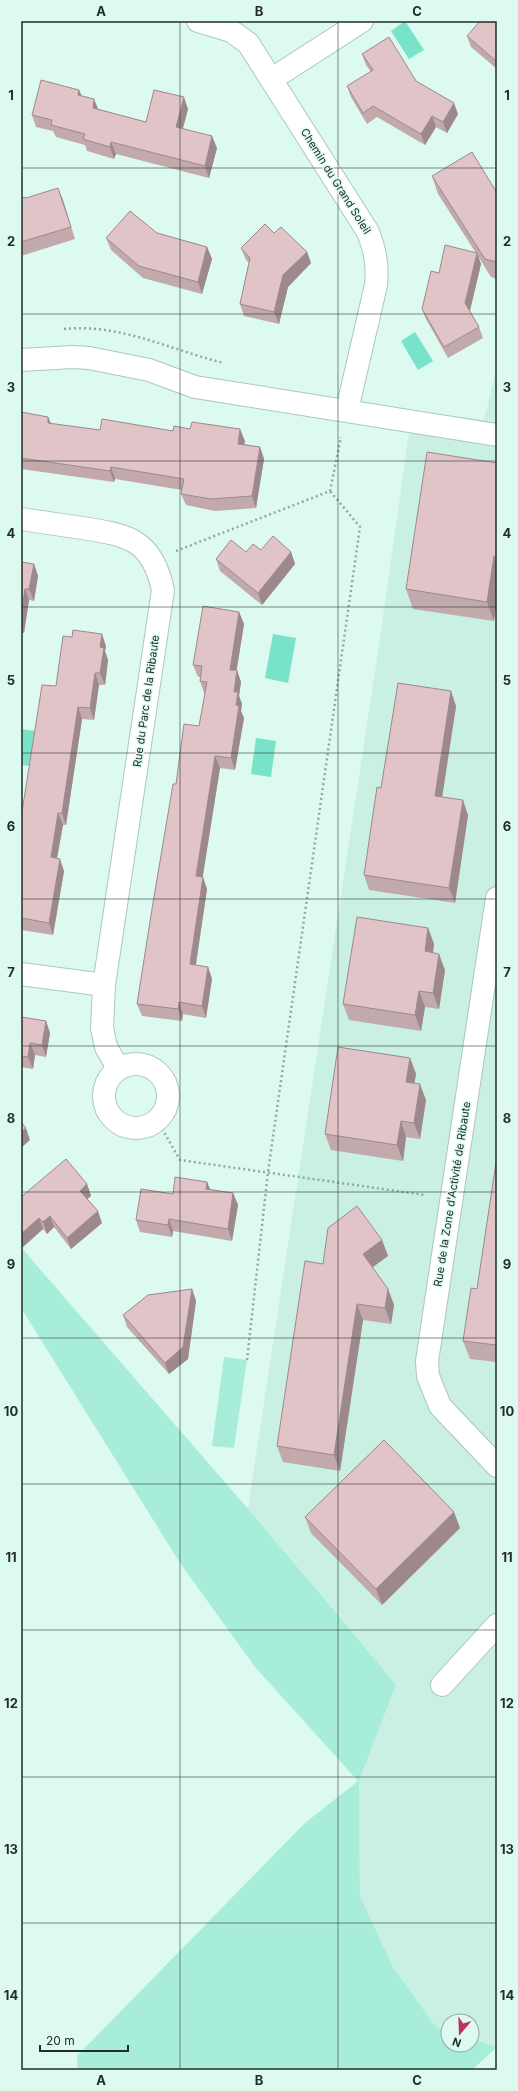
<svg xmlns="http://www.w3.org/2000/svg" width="518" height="2091" font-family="Inter,sans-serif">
  <rect width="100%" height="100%" fill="#ddfaf1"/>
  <!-- built -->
  <polygon fill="#caefe3" points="497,366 497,2047 472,2039 472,2021 448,2021 448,2031 436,2027 393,1967 360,1896 359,1781 396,1685 339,1615 248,1508 379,645 412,411 484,420"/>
  <!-- green -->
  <g fill="#a8edda">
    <path d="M 21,1247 C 146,1393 275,1536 396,1685 L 359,1781 L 360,1896 L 393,1967 L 436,2027 L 448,2031 L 448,2045 L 472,2045 L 472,2039 L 497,2047 L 472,2070 L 78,2070 L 77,2056 L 305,1823 L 358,1781 L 255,1667 L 180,1563 L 21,1308 Z"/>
    <polygon points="224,1357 247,1360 234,1448 212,1446"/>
  </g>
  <!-- water -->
  <g fill="#78e3c8">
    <polygon points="405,21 424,50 409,59 391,31"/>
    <polygon points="415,332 433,361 418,370 401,341"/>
    <polygon points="273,634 296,638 288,683 265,678"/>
    <polygon points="21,729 35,731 30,766 21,765"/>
    <polygon points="256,738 276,741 271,777 251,774"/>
  </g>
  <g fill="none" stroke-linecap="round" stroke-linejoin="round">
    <defs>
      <g id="minor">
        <path d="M 198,21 L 231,31 L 248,43 L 368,232 C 375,250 378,265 376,285 L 347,410"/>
        <polyline points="272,79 362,21"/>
        <polyline points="21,360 73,357 89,358 149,370 195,387 497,435"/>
        <path d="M 21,519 C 41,522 61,525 82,528 C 128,535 152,539 163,590 L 104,985 L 21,974"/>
        <polyline points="497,898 427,1361 428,1376 440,1406 497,1466"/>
        <polyline points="104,985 102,1028 106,1047 118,1068"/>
        <circle cx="136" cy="1096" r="32"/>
        <polyline points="442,1685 497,1625"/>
      </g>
    </defs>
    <!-- minor casing -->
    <use href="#minor" stroke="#abc7be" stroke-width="24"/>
    <!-- path -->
    <g stroke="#91a7a0" stroke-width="2.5" stroke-dasharray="2 3" stroke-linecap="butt">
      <path d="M 64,329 C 119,323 171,350 224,363"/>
      <polyline points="176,551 330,491 341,437"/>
      <polyline points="157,1120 180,1160 425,1195"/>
      <polyline points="247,1360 268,1172 360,527 330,491"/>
    </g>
    <!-- minor -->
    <use href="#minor" stroke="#fff" stroke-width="22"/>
  </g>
  <!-- wall -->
  <g fill="#c1a9ac">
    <polygon points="497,21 497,69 471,47 467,36"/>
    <polygon points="362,54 416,81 458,114 447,133 436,127 425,145 377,117 367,124 351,97 347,86 371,72 366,65"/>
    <polygon points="79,90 82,96 98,109 146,122 188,109 183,128 217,148 209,178 116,154 114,159 87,151 85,145 56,137 53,131 36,127 32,115"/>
    <polygon points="432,176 497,193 497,279 491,277 478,256 481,264 470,311 479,327 483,338 448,358 426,319 422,309 439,273 476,253 438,194"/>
    <polygon points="58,188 75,239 21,256 21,197 26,198"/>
    <polygon points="157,233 207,247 212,259 202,294 143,278 111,250 106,238"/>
    <polygon points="274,233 307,252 311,263 288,287 279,324 244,316 240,304 249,263 246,260 241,248"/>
    <polygon points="21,412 48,417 51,424 100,430 173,431 245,441 244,444 260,447 264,459 256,508 215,511 186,505 181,494 182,490 115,479 114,482 21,469"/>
    <polygon points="497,463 497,599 494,621 413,609 406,589"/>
    <polygon points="261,550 291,552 295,564 262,605 220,571 216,559 246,552"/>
    <polygon points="21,562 34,564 38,576 34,601 29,600 24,633 21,633"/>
    <polygon points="239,612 244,624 236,670 241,682 239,696 242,704 241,711 244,718 235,770 220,768 202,877 207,889 196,965 208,967 212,979 206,1018 183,1014 182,1021 142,1016 137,1004 176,784 199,726 205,693 204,693 200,681 200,677 198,677 193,665"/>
    <polygon points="106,646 105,651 108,660 105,685 99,685 94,720 82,719 66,825 63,825 57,858 64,871 53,935 21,930 21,818 56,686"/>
    <polygon points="456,706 442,797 468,815 455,903 369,890 364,875 381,788"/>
    <polygon points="428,928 434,944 433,953 445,970 439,1009 425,1007 421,1031 349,1020 343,1004"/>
    <polygon points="21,1017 46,1021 50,1033 46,1057 35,1055 33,1069 21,1067"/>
    <polygon points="410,1058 416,1074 414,1083 426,1100 420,1139 406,1137 403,1161 331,1150 325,1134"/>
    <polygon points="497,1156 497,1362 470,1359 463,1341 477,1289"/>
    <polygon points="207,1182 210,1189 233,1193 238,1205 232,1241 173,1231 172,1237 140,1232 136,1220 173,1194"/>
    <polygon points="87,1184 91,1196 87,1199 102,1223 71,1249 54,1227 47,1234 43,1229 23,1247 21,1244 21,1197"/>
    <polygon points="382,1240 388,1256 372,1267 388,1289 394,1305 391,1324 363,1320 340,1471 283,1462 277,1446"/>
    <polygon points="192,1289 196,1301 188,1359 169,1374 127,1327 123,1315"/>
    <polygon points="305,1517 460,1528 382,1605 311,1533"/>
  </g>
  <!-- shaded-wall -->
  <g fill="#9d898c">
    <polygon points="79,90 84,102 78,95"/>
    <polygon points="184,97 188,109 180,139 176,127"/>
    <polygon points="94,99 99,111 93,108"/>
    <polygon points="454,103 458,114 447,133 443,122"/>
    <polygon points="432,116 436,127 425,145 421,134"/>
    <polygon points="212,136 217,148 209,178 205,166"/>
    <polygon points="111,142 116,154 114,159 110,147"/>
    <polygon points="58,188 63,200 75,239"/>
    <polygon points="207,247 212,259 202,294 198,282"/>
    <polygon points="307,252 311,263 288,287 279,324 274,312 283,275"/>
    <polygon points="477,253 481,264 469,314 465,303"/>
    <polygon points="48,417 53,428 48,423"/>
    <polygon points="240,429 245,441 242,455 238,444"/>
    <polygon points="260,447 264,459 256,508 252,496"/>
    <polygon points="111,467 115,479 114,482 110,471"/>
    <polygon points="291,552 295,564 262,605 258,593"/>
    <polygon points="494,556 497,566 497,599 494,621 487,602"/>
    <polygon points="34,564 38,576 34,601 29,589"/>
    <polygon points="25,589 29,600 24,633 21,625 21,614"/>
    <polygon points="239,612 244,624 235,681 230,670"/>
    <polygon points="102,634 106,646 105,651 108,660 105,685 100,673 100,647"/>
    <polygon points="237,670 241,682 239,696 242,704 241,711 244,718 235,770 231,758 236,705 234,692"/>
    <polygon points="95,673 99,685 94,720 90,708"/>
    <polygon points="451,691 456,706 440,811 435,796"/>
    <polygon points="78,707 82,719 66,825 62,813"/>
    <polygon points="215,756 220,768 201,888 196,876"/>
    <polygon points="463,800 468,815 455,903 449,888"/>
    <polygon points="58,813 63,825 55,869 51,857"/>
    <polygon points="60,859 64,871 53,935 49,923"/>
    <polygon points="203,877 207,889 194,976 190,964"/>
    <polygon points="428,928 434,944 431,968 425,951"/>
    <polygon points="439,954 445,970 439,1009 433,993"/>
    <polygon points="208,967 212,979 206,1018 202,1006"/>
    <polygon points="419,991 425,1007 421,1031 415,1015"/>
    <polygon points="179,1002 183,1014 182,1021 178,1009"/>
    <polygon points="46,1021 50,1033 46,1057 42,1045"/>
    <polygon points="30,1043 35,1055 33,1069 28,1057"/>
    <polygon points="410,1058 416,1074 412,1098 406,1082"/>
    <polygon points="420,1084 426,1100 420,1139 414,1123"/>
    <polygon points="401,1121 406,1137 403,1161 397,1145"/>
    <polygon points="26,1128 30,1140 21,1148 21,1132"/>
    <polygon points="207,1182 212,1194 206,1189"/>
    <polygon points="87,1184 91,1196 84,1202 80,1191"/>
    <polygon points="233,1193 238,1205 232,1241 228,1229"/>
    <polygon points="98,1211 102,1223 71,1249 67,1238"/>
    <polygon points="50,1216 54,1227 47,1234 43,1222"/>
    <polygon points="39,1218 43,1229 23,1247 21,1241 21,1234"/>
    <polygon points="169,1219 173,1231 172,1237 168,1225"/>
    <polygon points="382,1240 388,1256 369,1270 363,1254"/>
    <polygon points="192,1289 196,1301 188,1359 169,1374 165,1363"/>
    <polygon points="388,1289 394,1305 391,1324 385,1308"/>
    <polygon points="357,1304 363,1320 340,1471 334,1455"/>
    <polygon points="454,1512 460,1528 382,1605 376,1589"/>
  </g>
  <!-- building -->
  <g fill="#e0c4c8" stroke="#9d898c">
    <polygon points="480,21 497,21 497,60 496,61 467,36"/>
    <polygon points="389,37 416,81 454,103 443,122 432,116 421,134 373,106 363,113 347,86 373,70 362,54"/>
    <polygon points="41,80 79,90 78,95 94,99 93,108 146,122 154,90 184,97 176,127 212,136 205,166 111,142 110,147 83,139 85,134 51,125 52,120 32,115"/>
    <polygon points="472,152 497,193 497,262 485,259 432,176"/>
    <polygon points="58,188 71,227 21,242 21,197 26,198"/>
    <polygon points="130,211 157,233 207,247 198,282 139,266 106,238"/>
    <polygon points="265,224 274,233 281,227 307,252 283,275 274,312 240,304 250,258 241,248"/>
    <polygon points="445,245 477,253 465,303 479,327 444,347 422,309 431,271 439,273"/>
    <polygon points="21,412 48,417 48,423 100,430 102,419 173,431 174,426 190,429 192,422 240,429 238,444 260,447 252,496 211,499 181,494 184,479 111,467 110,471 21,458"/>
    <polygon points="427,452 497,463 497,557 494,556 487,602 406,589"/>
    <polygon points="273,536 291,552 258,593 216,559 231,540 246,552 253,544 261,550"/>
    <polygon points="21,562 34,564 29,589 25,589 21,614"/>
    <polygon points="203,606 239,612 230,670 237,670 234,692 238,692 236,705 239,706 231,758 215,756 196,876 203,877 190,964 208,967 202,1006 179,1002 178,1009 137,1004 152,909 173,784 176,784 184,724 199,726 207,682 200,681 202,666 193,665"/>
    <polygon points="73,630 102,634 100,647 104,648 100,673 95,673 90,708 78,707 62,813 58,813 51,857 60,859 49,923 21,918 21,818 42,685 56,686 63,636 72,637"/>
    <polygon points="398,683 451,691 435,796 463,800 449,888 364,875 377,787 381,788"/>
    <polygon points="357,917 428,928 425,951 439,954 433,993 419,991 415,1015 343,1004"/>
    <polygon points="21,1017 46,1021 42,1045 30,1043 28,1057 21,1056"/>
    <polygon points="338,1047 410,1058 406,1082 420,1084 414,1123 401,1121 397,1145 325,1134"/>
    <polygon points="21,1122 26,1128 21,1132"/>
    <polygon points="497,1156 497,1346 496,1345 463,1341 471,1288 477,1289"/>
    <polygon points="66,1159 87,1184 80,1191 98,1211 67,1238 50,1216 43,1222 39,1218 21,1234 21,1197"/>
    <polygon points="175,1177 207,1182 206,1189 233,1193 228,1229 169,1219 168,1225 136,1220 141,1189 173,1194"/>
    <polygon points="357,1206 382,1240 363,1254 388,1289 385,1308 357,1304 334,1455 277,1446 305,1261 323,1264 328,1228"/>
    <polygon points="192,1289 183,1347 165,1363 123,1315 148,1295"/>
    <polygon points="384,1440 454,1512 376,1589 305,1517"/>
  </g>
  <!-- grid -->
  <path fill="none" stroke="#222d29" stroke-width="1" stroke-opacity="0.55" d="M 180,21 L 180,2070M 338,21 L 338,2070M 21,168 L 497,168M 21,314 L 497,314M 21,461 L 497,461M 21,607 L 497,607M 21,753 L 497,753M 21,899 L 497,899M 21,1046 L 497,1046M 21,1192 L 497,1192M 21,1338 L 497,1338M 21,1484 L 497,1484M 21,1630 L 497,1630M 21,1777 L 497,1777M 21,1923 L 497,1923"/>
  <g text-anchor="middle" stroke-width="3" stroke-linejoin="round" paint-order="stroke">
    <!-- street labels -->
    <g font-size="11" fill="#222d29" stroke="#ddfaf1">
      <text transform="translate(336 181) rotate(58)" y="4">Chemin du Grand Soleil</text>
      <text transform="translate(146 701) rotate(-82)" y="4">Rue du Parc de la Ribaute</text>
      <text transform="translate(452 1194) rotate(-81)" y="4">Rue de la Zone d'Activité de Ribaute</text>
    </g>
  </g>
  <!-- border -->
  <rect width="518" height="2091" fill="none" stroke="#ddfaf1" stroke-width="44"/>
  <!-- north arrow -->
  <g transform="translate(460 2033) rotate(199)"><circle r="19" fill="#ddfaf1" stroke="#92a8a1"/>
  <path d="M0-3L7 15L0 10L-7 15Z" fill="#c03158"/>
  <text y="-6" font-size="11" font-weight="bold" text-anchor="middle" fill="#222d29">N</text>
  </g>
  <!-- scale -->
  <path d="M40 2045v6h88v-6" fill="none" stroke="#222d29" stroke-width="2"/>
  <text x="46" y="2045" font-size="12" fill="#222d29" stroke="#ddfaf1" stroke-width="3" paint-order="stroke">20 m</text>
  <rect x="22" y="22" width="474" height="2047" fill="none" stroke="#222d29" stroke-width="1.5"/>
  <g font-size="13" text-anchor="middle" font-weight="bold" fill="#222d29">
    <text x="101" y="16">A</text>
    <text x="259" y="16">B</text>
    <text x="417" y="16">C</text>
    <text x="11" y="100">1</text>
    <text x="507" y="100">1</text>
    <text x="11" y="246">2</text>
    <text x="507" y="246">2</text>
    <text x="11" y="392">3</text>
    <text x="507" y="392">3</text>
    <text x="11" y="538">4</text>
    <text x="507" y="538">4</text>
    <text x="11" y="685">5</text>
    <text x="507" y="685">5</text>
    <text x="11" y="831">6</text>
    <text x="507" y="831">6</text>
    <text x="11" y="977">7</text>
    <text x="507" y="977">7</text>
    <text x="11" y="1123">8</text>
    <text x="507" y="1123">8</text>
    <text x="11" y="1269">9</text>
    <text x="507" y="1269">9</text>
    <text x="11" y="1416">10</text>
    <text x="507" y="1416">10</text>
    <text x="11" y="1562">11</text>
    <text x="507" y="1562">11</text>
    <text x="11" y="1708">12</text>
    <text x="507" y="1708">12</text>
    <text x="11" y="1854">13</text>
    <text x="507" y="1854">13</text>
    <text x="11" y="2000">14</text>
    <text x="507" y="2000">14</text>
    <text x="101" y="2085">A</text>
    <text x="259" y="2085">B</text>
    <text x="417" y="2085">C</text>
  </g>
</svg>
